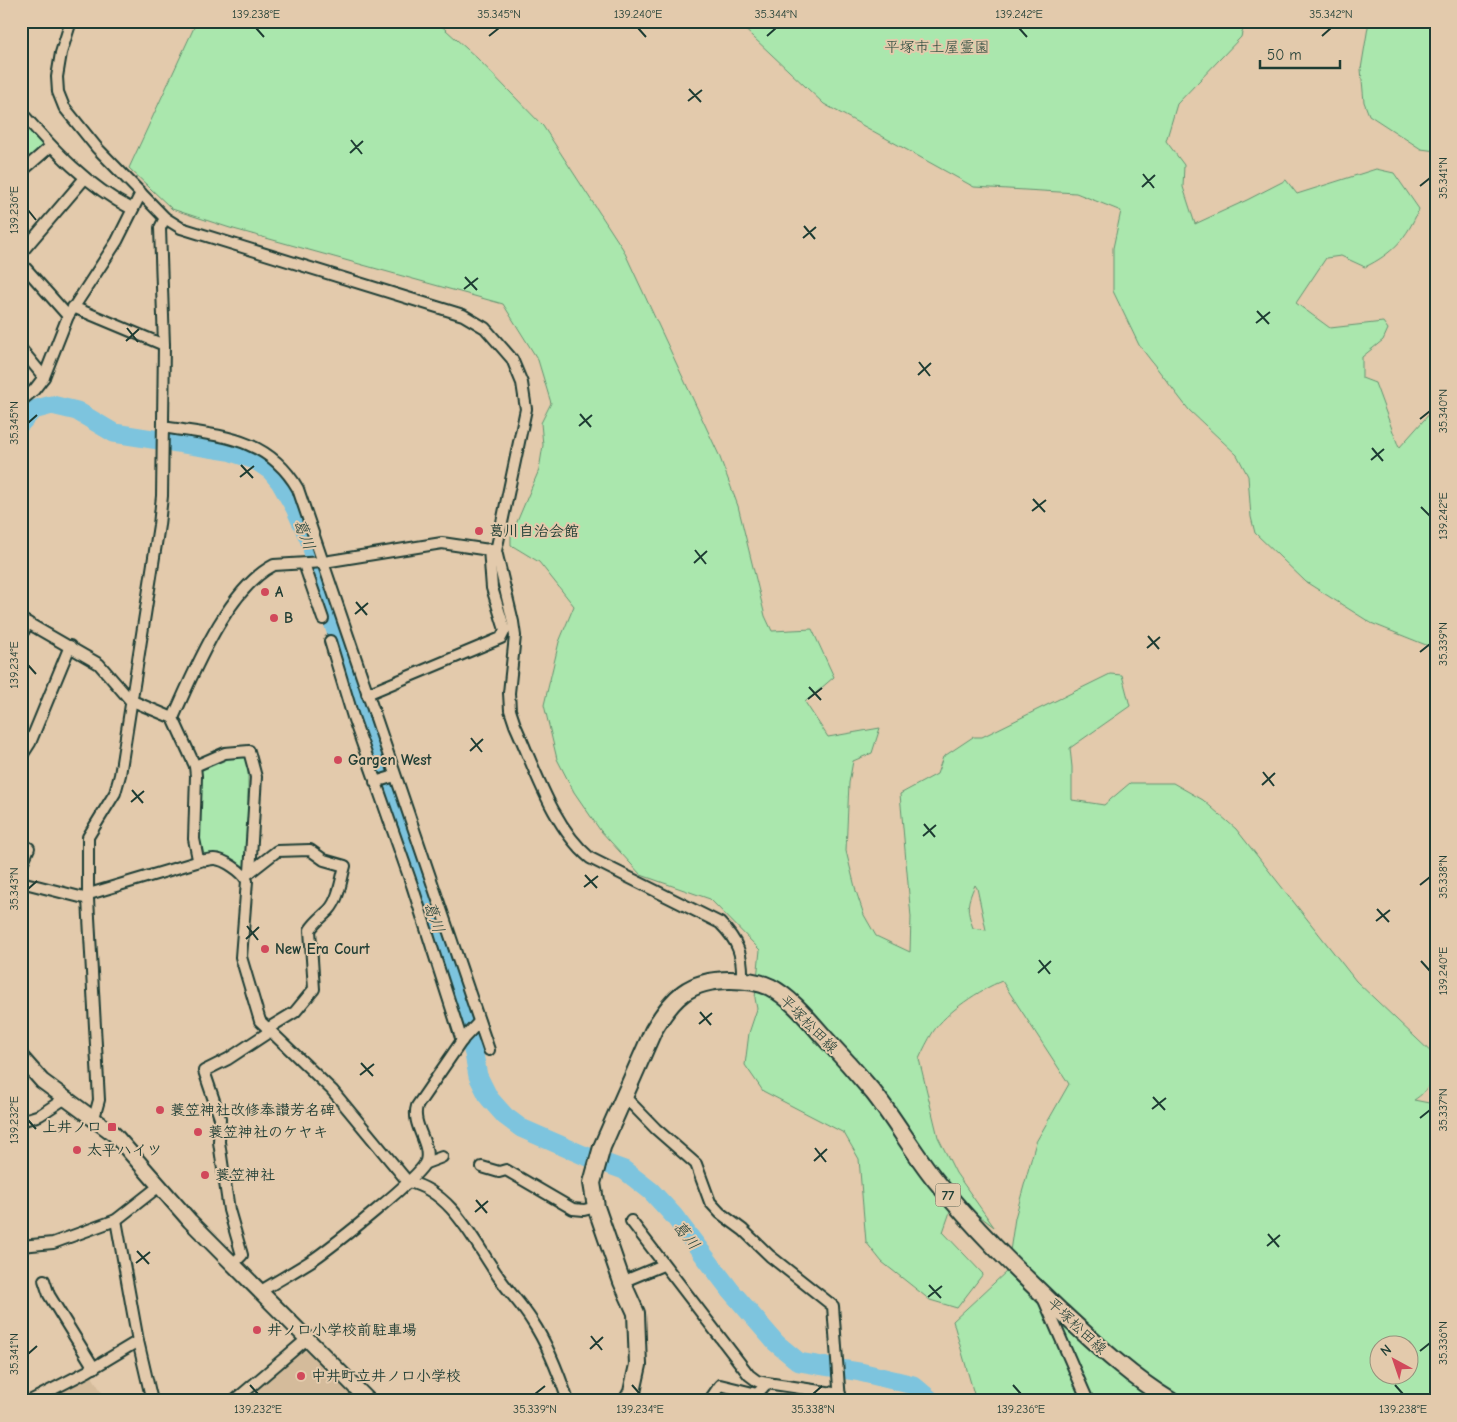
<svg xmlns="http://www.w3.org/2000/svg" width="1457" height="1422" font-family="'Comic Neue','Klee One',sans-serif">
  <rect width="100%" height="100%" fill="#e3caac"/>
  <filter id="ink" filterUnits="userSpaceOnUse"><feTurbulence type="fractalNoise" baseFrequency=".02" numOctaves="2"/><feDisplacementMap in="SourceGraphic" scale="10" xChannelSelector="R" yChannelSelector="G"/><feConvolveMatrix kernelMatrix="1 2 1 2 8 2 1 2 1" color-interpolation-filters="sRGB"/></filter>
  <g filter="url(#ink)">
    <!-- built -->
    <g fill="#d4bb9b">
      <polygon points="299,1350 301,1352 309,1351 359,1401 239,1401"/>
      <polygon points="90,1373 107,1401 40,1401"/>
    </g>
    <!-- green -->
    <g fill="#aae7ad" stroke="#649270" fill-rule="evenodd">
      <path d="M 197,21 L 436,21 L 477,58 L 543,126 L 623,249 L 719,455 L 738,506 L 765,616 L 772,631 L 812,629 L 834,677 L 805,702 L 828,737 L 880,728 L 872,753 L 853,761 L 849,783 L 846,851 L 856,891 L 864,915 L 876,936 L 910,952 L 911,917 L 900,794 L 937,774 L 943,757 L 973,737 L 982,737 L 1110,674 L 1122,675 L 1130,706 L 1070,748 L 1072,767 L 1072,800 L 1104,805 L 1130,783 L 1173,783 L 1203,800 L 1236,829 L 1356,981 L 1436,1057 C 1436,1075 1430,1090 1414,1100 L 1429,1103 L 1436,1109 L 1436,1401 L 976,1401 L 953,1321 L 1007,1271 L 1015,1218 L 1036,1142 L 1069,1084 L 1002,981 C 981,989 946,1012 933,1032 C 928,1040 923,1050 919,1059 L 938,1137 L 956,1173 L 994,1227 L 973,1211 L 950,1212 L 943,1232 L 983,1274 L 957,1308 L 930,1300 L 882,1262 L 866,1242 L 859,1159 L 844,1133 L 763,1091 L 745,1065 L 749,1033 L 757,1009 L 755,998 L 760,950 L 710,899 L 641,875 L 600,830 L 574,792 L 557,759 L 544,705 L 559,642 L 574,606 L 539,562 L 511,545 L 511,536 L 539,470 L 543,445 L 541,423 L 551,403 L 538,360 L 503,304 L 230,228 L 172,209 L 129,168 ZM 975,885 L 977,888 L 986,930 L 973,928 C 966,908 967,903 975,885 ZM 1380,1344 L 1410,1344 L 1410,1374 L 1380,1374 Z"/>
      <path d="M 736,21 L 1245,21 L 1241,37 L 1177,104 L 1166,141 L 1184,165 L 1183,187 L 1195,224 L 1247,200 L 1286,180 L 1297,194 L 1376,169 L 1394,173 L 1419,209 C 1407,238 1392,254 1365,267 L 1341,256 L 1326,258 L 1296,303 L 1330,328 L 1383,322 L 1388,329 L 1383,340 L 1362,357 L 1362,378 L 1375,383 L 1399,448 L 1431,412 L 1436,386 L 1436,649 L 1371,623 L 1306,582 L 1255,533 L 1251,517 L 1248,476 L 1237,455 L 1189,410 L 1139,345 L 1113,291 L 1113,248 L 1121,211 L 1076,193 L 974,187 L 824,104 Z"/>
      <polygon points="1369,21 1436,21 1436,151 1421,149 1369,115 1364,102 1361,69"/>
      <polygon points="21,119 43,141 43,147 21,166"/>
      <path d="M 244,755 L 248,758 L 248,862 L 241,869 L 217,854 L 204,856 L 202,854 L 198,820 L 200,772 C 208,758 229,757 244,755 Z"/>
    </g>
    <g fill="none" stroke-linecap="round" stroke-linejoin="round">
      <!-- river -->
      <polyline stroke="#7dc4de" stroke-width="19" points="21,423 33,410 52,405 77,411 114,433 229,451 255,460 271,471 280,482 295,508 310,541 330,614 442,936 474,1054 478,1076 489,1098 505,1116 521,1128 583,1155 624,1170 651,1191 674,1216 731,1291 776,1343 799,1362 860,1372 913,1385 932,1401"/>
      <defs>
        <g id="minor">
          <path d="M 71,21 L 61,53 L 57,77 L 58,92 L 64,107 L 97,148 L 165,218 L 181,228 L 463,315 L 485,328 L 512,359 L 522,383 L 526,409 L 496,551 L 513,622 L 515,636 L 509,693 L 510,710 L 515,725 C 535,769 553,827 590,858 L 720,923 C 738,941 743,955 742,980"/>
          <path d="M 21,112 C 54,150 87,186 132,209"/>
          <polyline points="21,172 51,146"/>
          <polyline points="21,253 85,178"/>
          <polyline points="21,263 68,316"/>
          <polyline points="73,307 164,345"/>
          <polyline points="21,349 44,377"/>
          <polyline points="21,401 34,390 44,377 68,316 117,241 141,193"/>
          <path d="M 163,427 C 217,436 267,435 298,489 L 489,1050"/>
          <polyline points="304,564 323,619"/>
          <path d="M 21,619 L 99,664 L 130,700 L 173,718 L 195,766 L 196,776 L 194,839 L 198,859 C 204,862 207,859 214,859 C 224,859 243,872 247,881 L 241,957 L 260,1021 L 332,1090 L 408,1182 C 452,1191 474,1242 498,1276 C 508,1291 522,1305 532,1321 C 548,1345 559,1374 568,1401"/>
          <polyline points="21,636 28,623"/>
          <polyline points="330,641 353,717 412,885 462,1041"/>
          <polyline points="367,694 501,638 505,630 492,588 489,549"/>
          <path d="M 173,718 C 194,672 227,589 274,565 L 324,562 L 442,543 L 496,551"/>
          <polyline points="21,757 30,743 70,646"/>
          <polyline points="195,766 225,753 249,751 256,777 250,872"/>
          <polyline points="375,782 395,776"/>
          <polyline points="21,844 29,848 21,866"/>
          <path d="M 245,876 L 277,851 L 310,850 L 324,860 L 345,866 C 341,880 339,899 329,910 C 322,917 315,922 310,930 L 314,989 L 295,1012 L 267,1029"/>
          <polyline points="21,882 88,899"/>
          <polyline points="89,894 200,861"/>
          <polyline points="625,1097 656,1129 696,1164 710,1202 720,1213 743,1230 770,1256 833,1306 840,1401"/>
          <polyline points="94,1118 99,1100 88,899 88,837 115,793 120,775 159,525 162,496 164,345 160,228 165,218"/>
          <polyline points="21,1121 40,1115 64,1099"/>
          <polyline points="426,1163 442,1157"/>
          <polyline points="482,1167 499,1172 506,1170 573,1209 584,1210 596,1207"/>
          <polyline points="116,1220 138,1341 152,1401"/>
          <polyline points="631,1221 749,1375 757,1381 767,1383 840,1394"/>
          <polyline points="21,1246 53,1243 116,1220 158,1187"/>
          <polyline points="233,1264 242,1255 229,1210 219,1142 220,1118 204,1071 228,1059 269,1032"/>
          <polyline points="44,1280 49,1295 94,1368"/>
          <polyline points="622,1282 663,1265"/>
          <path d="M 261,1291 C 279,1280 297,1270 314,1259 C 331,1247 421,1177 426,1161 C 431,1143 411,1125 417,1106 L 463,1039 L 479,1022"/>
          <polyline points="1044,1300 1088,1401"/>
          <polyline points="30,1401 88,1371 138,1341"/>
          <polyline points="234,1401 308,1338"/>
          <polyline points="709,1401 720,1385 757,1394 767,1383"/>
        </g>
        <polyline id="tertiary" points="21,1057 42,1081 114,1134 190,1221 369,1401"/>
        <path id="primary" d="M 627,1401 L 632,1392 L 638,1365 L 636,1313 L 622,1282 L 596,1207 L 592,1183 L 602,1147 L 653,1031 C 672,998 689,980 730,980 C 744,980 757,981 770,987 C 790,997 808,1019 823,1036 C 840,1054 857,1073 873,1092 C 896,1121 914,1154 937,1182 C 973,1227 1015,1268 1057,1308 C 1094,1342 1128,1375 1171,1401"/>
      </defs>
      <!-- minor casing -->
      <use href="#minor" stroke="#1f3d34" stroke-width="14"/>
      <!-- tertiary casing -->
      <use href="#tertiary" stroke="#1f3d34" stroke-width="18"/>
      <!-- primary casing -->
      <use href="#primary" stroke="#1f3d34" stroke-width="20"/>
      <!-- minor -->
      <use href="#minor" stroke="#e3caac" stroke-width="10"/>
      <!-- tertiary -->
      <use href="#tertiary" stroke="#e3caac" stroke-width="14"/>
      <!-- primary -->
      <use href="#primary" stroke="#e3caac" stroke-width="16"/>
    </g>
  </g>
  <!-- ticks -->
  <path fill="none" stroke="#1f3d34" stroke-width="2" d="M 256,28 L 264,37M 638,28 L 646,37M 1019,28 L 1027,37M 489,36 L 499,28M 767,36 L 776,28M 1322,36 L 1331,28M 689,89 L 701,102M 688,101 L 702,90M 351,140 L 362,154M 350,153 L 363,141M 1143,174 L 1154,188M 1420,186 L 1430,178M 1142,187 L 1155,175M 28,210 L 36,220M 804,226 L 815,239M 803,238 L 816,227M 465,277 L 477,290M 464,289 L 478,278M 1257,311 L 1269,324M 1256,323 L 1270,312M 127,328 L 138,342M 126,341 L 139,329M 919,362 L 930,376M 918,375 L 931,363M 580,414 L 591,427M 1420,419 L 1430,411M 28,423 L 37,415M 579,426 L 592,415M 1372,448 L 1383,461M 1371,460 L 1384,449M 241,465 L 253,478M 240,477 L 254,466M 1033,499 L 1045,512M 1421,507 L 1430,516M 1032,511 L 1046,500M 695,550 L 706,564M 694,563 L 707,551M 356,602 L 367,615M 355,614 L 368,603M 1148,636 L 1159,649M 1147,648 L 1160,637M 1420,652 L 1430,644M 28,665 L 36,674M 809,687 L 821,700M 808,699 L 822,688M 471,738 L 482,752M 470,751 L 483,739M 1263,772 L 1274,786M 1262,785 L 1275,773M 132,790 L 143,803M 131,802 L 144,791M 924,824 L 935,837M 923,836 L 936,825M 585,875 L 597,888M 1420,885 L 1430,877M 584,887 L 598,876M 28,889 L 37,881M 1377,909 L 1389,922M 1376,921 L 1390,910M 247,926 L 258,940M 246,939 L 259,927M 1039,960 L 1050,974M 1421,961 L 1430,971M 1038,973 L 1051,961M 700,1012 L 711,1025M 699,1024 L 712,1013M 361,1063 L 373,1076M 360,1075 L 374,1064M 1153,1097 L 1165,1110M 1152,1109 L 1166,1098M 1420,1118 L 1430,1110M 28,1120 L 36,1129M 815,1148 L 826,1162M 814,1161 L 827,1149M 476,1200 L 487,1213M 475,1212 L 488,1201M 1268,1234 L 1279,1247M 1267,1246 L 1280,1235M 137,1251 L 149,1264M 136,1263 L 150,1252M 929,1285 L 941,1298M 928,1297 L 942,1286M 591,1336 L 602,1350M 590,1349 L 603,1337M 1420,1351 L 1430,1343M 28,1354 L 37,1346M 250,1385 L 258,1394M 632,1385 L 640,1394M 1013,1385 L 1021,1394M 1395,1385 L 1403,1394M 535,1394 L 545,1386M 813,1394 L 822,1386"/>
  <!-- markers -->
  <g fill="#d1495b" stroke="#e3caac" stroke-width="2">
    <circle cx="479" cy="531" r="5"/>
    <circle cx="265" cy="592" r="5"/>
    <circle cx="274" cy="618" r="5"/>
    <circle cx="338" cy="760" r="5"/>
    <circle cx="265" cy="949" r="5"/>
    <circle cx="160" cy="1110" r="5"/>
    <rect x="107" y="1122" width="10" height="10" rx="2.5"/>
    <circle cx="198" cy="1132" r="5"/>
    <circle cx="77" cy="1150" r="5"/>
    <circle cx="205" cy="1175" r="5"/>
    <circle cx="257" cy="1330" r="5"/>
    <circle cx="301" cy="1376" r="5"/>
  </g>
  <g text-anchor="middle" stroke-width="4" stroke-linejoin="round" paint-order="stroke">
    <!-- shield labels -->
    <rect fill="#e3caac" stroke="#5a6758" stroke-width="1" x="935.5" y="1183.5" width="25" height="23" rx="4"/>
    <g font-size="14" font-weight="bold" fill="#1f3d34">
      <text x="948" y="1200">77</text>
    </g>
    <!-- park labels -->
    <g font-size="15" fill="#26463a" stroke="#e3caac">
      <text x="937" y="52">平塚市土屋霊園</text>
    </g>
    <!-- poi labels -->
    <g font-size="15" font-weight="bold" fill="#1f3d34" stroke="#e3caac" text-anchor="start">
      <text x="489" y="536">葛川自治会館</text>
      <text x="275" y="597">A</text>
      <text x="284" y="623">B</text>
      <text x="348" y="765">Gargen West</text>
      <text x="275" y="954">New Era Court</text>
      <text x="170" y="1115">蓑笠神社改修奉讃芳名碑</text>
      <text x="102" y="1132" text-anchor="end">上井ノ口</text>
      <text x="208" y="1137">蓑笠神社のケヤキ</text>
      <text x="87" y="1155">太平ハイツ</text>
      <text x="215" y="1180">蓑笠神社</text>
      <text x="267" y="1335">井ノ口小学校前駐車場</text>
      <text x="311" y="1381">中井町立井ノ口小学校</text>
    </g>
    <!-- street labels -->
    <g font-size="15" fill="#1f3d34" stroke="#e3caac">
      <text transform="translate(809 1024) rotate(45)" y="5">平塚松田線</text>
      <text transform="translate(1077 1326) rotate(43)" y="5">平塚松田線</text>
    </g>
    <!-- water labels -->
    <g font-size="16" font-style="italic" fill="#24443c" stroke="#e3caac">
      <text transform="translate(305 534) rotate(69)" y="6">葛川</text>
      <text transform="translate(435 917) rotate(71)" y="6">葛川</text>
      <text transform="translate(687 1235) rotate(51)" y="6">葛川</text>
    </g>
  </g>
  <!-- margin -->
  <rect width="1457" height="1422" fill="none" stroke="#e3caac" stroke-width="55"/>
  <!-- north arrow -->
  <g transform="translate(1394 1360) rotate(320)"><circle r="24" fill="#e3caac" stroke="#95927c"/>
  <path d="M0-4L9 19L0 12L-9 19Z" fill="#d1495b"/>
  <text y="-8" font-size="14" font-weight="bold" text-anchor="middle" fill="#1f3d34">N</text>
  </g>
  <!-- scale -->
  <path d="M1260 60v8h80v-8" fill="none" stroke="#1f3d34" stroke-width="2.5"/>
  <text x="1267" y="60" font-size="15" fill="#1f3d34" stroke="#e3caac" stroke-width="4" paint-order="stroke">50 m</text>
  <rect x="28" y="28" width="1402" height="1366" fill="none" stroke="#1f3d34" stroke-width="2"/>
  <g font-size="12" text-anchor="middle" fill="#1f3d34">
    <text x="256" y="18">139.238°E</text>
    <text x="499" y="18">35.345°N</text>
    <text x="638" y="18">139.240°E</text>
    <text x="776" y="18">35.344°N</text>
    <text x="1019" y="18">139.242°E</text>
    <text x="1331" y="18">35.342°N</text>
    <text transform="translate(1443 178) rotate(-90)" y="4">35.341°N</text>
    <text transform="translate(14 210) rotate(-90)" y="4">139.236°E</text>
    <text transform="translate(1443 411) rotate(-90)" y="4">35.340°N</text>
    <text transform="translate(14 423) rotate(-90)" y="4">35.345°N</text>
    <text transform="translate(1443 516) rotate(-90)" y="4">139.242°E</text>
    <text transform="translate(1443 644) rotate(-90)" y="4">35.339°N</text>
    <text transform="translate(14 665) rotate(-90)" y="4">139.234°E</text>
    <text transform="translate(1443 877) rotate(-90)" y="4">35.338°N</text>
    <text transform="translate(14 889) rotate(-90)" y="4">35.343°N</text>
    <text transform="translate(1443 971) rotate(-90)" y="4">139.240°E</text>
    <text transform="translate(1443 1110) rotate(-90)" y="4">35.337°N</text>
    <text transform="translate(14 1120) rotate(-90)" y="4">139.232°E</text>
    <text transform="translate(1443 1343) rotate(-90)" y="4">35.336°N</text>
    <text transform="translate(14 1354) rotate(-90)" y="4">35.341°N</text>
    <text x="258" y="1413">139.232°E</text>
    <text x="535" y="1413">35.339°N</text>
    <text x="640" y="1413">139.234°E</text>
    <text x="813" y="1413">35.338°N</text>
    <text x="1021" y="1413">139.236°E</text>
    <text x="1403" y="1413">139.238°E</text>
  </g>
</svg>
